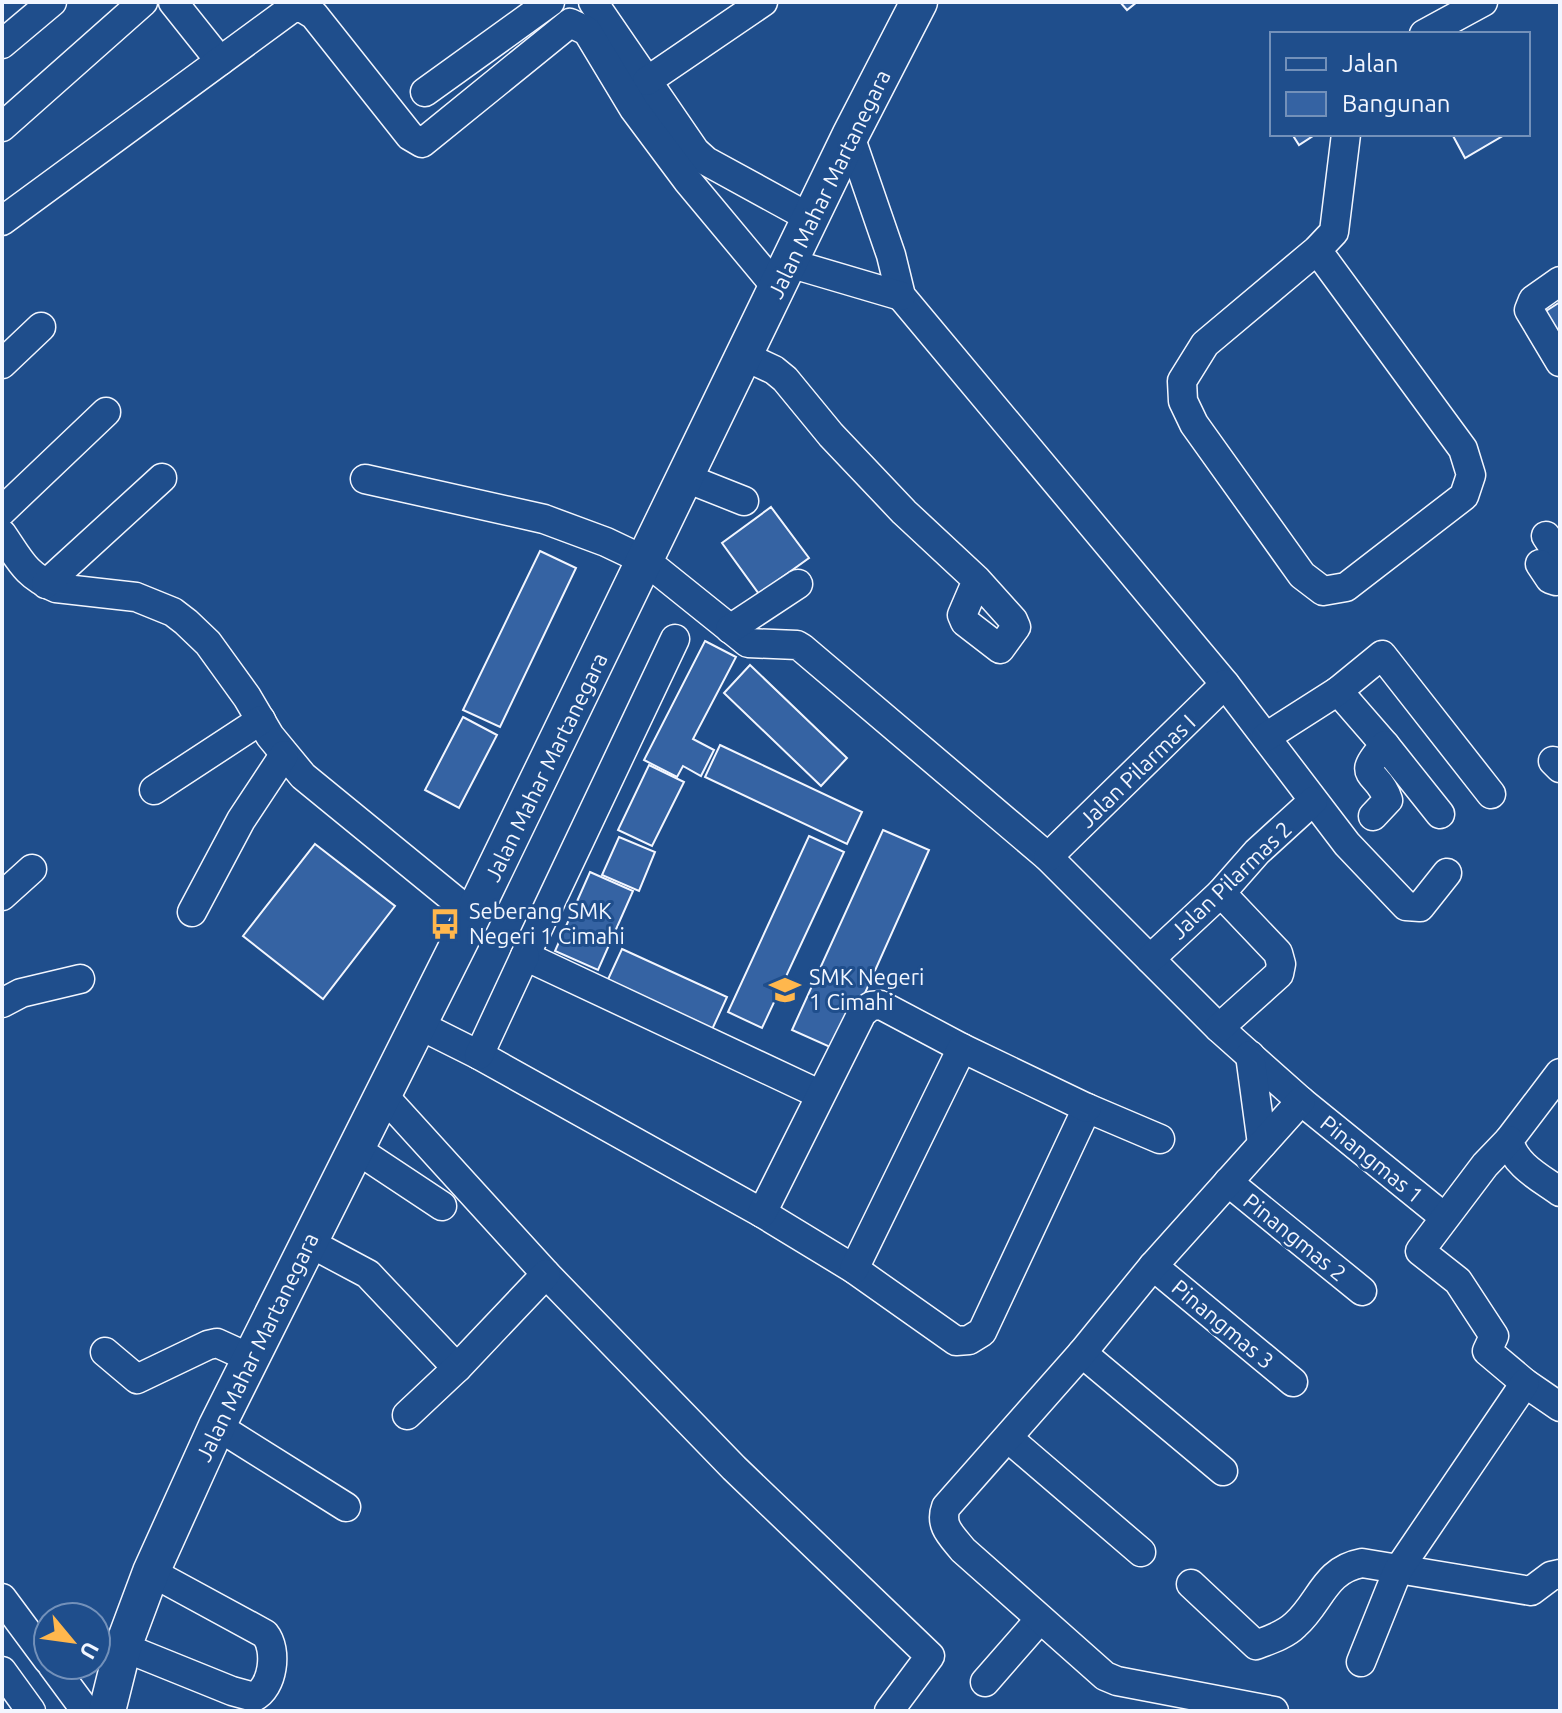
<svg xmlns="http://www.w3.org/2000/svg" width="1562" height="1713" font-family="Ubuntu,sans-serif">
  <rect width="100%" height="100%" fill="#1f4e8c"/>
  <!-- building -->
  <g fill="#3563a3" stroke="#f2f6ff" stroke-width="2">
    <polygon points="1120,2 1137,2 1127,10"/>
    <polygon points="1292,134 1316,134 1299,145"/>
    <polygon points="1452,134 1506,134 1465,158"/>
    <polygon points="1560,302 1560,341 1543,313"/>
    <polygon points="771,507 809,558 759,594 722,543"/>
    <polygon points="540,551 576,568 500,727 463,710"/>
    <polygon points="705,641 736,657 693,739 714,750 701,776 683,766 677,777 644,760"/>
    <polygon points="750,665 847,758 821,786 724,693"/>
    <polygon points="463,717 497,735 459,808 425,790"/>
    <polygon points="720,745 862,812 847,844 705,777"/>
    <polygon points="649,765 684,782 652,846 618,830"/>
    <polygon points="883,830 929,850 839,1051 792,1030"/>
    <polygon points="809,836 844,852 762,1028 728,1012"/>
    <polygon points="619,837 655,852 639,891 602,875"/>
    <polygon points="315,844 395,906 323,999 243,936"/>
    <polygon points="590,872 633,891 598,970 555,951"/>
    <polygon points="622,949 727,997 709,1036 604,988"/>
  </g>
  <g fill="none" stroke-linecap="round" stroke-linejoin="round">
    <defs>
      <g id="minor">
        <polyline points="173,2 220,61"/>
        <polyline points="593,2 695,151 706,161 810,218"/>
        <polyline points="1424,34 1483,2"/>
        <polyline points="2,44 52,2"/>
        <polyline points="647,81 763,2"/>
        <polyline points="425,92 550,2"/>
        <polyline points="2,127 143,2"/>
        <polyline points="850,136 891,255 901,296 1225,684 1347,844 1406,906 1420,907 1447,873"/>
        <polyline points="2,221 291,9 301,7 314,15 410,136 422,143 570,23 587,31 634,109 687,180 777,288"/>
        <polyline points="1317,250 1463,449 1471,475 1464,496 1346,587 1323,591 1302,575 1194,424 1183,401 1182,381 1205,344 1317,250 1334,232 1346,134"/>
        <polyline points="789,263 901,296"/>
        <polyline points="1560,281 1533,300 1529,310 1560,362"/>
        <polyline points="744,356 774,370 785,379 831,435 904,512 977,580 1013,620 1016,627 1000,649 965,622 962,615 977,580"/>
        <polyline points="2,364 41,327"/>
        <polyline points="686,478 744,501"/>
        <polyline points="365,479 544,519 606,542 646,561 748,643 797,645 802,648 1048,857 1219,1028 1301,1101 1444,1217"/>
        <polyline points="2,511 106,412"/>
        <path d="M 2,534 C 20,560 25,575 56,588 L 136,597 L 173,612 L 186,622 L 208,643 L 247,697 L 270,736 L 303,776 L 473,915"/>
        <polyline points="1546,536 1560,557"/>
        <polyline points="1540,564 1550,579 1556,581 1560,578"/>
        <polyline points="46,584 162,478"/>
        <polyline points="730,629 798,584"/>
        <polyline points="675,639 525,956 819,1094"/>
        <polyline points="1338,691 1385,745"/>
        <polyline points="1266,737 1338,691 1382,655 1491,794"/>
        <polyline points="1553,761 1560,768"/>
        <polyline points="154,790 261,720"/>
        <path d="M 1373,816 L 1388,800 C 1378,769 1353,779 1385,745 L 1440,814"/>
        <polyline points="1048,857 1225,684"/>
        <polyline points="2,896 32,869"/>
        <polyline points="192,912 241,820 284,755"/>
        <polyline points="1150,959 1221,893 1257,852 1313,801"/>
        <polyline points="2,1003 21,993 80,979"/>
        <polyline points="419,1025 479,1055 762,1213 854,1269 956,1341 969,1340 982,1332 1087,1108 1160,1139"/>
        <polyline points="1219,1028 1279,974 1281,964 1278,953 1221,893"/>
        <polyline points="479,1055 525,956"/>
        <polyline points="1250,1055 1262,1144"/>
        <path d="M 1560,1073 L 1509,1140 C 1514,1165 1541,1178 1560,1192"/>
        <polyline points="383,1095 546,1274 734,1468 930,1656 889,1711"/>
        <polyline points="1509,1140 1485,1165 1420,1251 1458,1281 1494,1336 1487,1351 1525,1383 1560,1407"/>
        <polyline points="356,1149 442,1206"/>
        <polyline points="1228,1182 1362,1291"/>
        <polyline points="762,1213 862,1013 871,1006 881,1005 962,1048"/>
        <polyline points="308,1242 368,1274 457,1368"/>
        <polyline points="1153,1266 1293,1382"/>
        <polyline points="854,1269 962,1048 1087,1108"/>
        <polyline points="105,1352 137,1379 208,1345 217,1343 250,1358"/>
        <polyline points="1082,1353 1223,1471"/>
        <polyline points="407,1415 457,1368 546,1274"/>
        <polyline points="217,1426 346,1507"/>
        <polyline points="1008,1438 1141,1552"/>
        <path d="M 1191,1584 L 1256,1645 C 1269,1640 1285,1635 1295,1625 C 1321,1602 1324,1570 1362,1563 L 1531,1591 L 1551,1576 L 1560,1574"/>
        <polyline points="2,1598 48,1660"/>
        <path d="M 123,1647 L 232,1691 L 254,1697 C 273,1688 278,1650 265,1634 L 151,1572"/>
        <polyline points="1361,1662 1398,1570 1525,1383"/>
        <polyline points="52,1665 86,1711"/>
        <polyline points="2,1671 31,1711"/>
        <polyline points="985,1682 1040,1619"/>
        <path d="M 1274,1711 L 1117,1681 L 1105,1676 L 963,1550 C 952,1536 939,1526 946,1507 L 1082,1353 L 1153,1266 L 1301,1101"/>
      </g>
      <polyline id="major" points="107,1711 123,1647 151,1572 217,1426 463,935 850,136 919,2"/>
    </defs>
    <!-- minor casing -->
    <use href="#minor" stroke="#f2f6ff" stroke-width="31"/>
    <!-- major casing -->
    <use href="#major" stroke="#f2f6ff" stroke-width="39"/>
    <!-- minor -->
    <use href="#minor" stroke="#1f4e8c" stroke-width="28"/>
    <!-- major -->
    <use href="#major" stroke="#1f4e8c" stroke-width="36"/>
  </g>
  <!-- icons -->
  <defs>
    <symbol id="bus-bare" viewBox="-9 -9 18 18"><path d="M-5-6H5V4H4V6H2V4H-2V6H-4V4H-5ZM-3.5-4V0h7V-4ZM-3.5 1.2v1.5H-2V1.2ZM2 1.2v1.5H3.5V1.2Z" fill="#ffb74d" stroke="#1f4e8c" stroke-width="2.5" paint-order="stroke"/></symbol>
    <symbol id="school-bare" viewBox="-9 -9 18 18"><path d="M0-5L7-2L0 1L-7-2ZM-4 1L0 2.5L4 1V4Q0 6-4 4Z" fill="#ffb74d" stroke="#1f4e8c" stroke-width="2.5" paint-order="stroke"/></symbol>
  </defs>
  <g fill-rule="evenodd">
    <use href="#bus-bare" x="423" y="902" width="44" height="44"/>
    <use href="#school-bare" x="763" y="968" width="44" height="44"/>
  </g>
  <g text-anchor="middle" stroke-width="6" stroke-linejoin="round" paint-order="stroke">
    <!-- street labels -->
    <g font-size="22" fill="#f2f6ff" stroke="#1f4e8c">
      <text transform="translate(829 184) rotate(-64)" y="8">Jalan Mahar Martanegara</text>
      <text transform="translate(546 767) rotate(-64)" y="8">Jalan Mahar Martanegara</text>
      <text transform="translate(1137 771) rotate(-44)" y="8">Jalan Pilarmas I</text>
      <text transform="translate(1231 880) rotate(-44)" y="8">Jalan Pilarmas 2</text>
      <text transform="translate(1372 1159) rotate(39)" y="8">Pinangmas 1</text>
      <text transform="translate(1295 1237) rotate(39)" y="8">Pinangmas 2</text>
      <text transform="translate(1223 1324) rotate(40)" y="8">Pinangmas 3</text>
      <text transform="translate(257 1347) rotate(-64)" y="8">Jalan Mahar Martanegara</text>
    </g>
    <!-- poi labels -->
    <g font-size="22" fill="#f2f6ff" stroke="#1f4e8c" text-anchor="start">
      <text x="469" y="919">Seberang SMK<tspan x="469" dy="25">Negeri 1 Cimahi</tspan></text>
      <text x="809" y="985">SMK Negeri<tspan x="809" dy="25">1 Cimahi</tspan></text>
    </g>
  </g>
  <!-- border -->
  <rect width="1562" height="1713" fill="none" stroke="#f2f6ff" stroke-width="8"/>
  <!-- legend -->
  <rect x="1270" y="32" width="260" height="104" fill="#1f4e8c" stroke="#7391ba" stroke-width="2"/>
  <rect x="1286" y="58" width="40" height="12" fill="#1f4e8c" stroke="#7391ba" stroke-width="2"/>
  <text x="1342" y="72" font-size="24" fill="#f2f6ff">Jalan</text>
  <rect x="1286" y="92" width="40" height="24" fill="#3563a3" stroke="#7391ba" stroke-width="2"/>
  <text x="1342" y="112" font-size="24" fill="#f2f6ff">Bangunan</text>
  <!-- north arrow -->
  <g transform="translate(72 1641) rotate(119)"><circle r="38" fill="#1f4e8c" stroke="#7391ba" stroke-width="2"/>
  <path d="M0-6L14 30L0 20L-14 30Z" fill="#ffb74d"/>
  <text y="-12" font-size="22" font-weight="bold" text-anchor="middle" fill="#f2f6ff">U</text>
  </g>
</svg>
